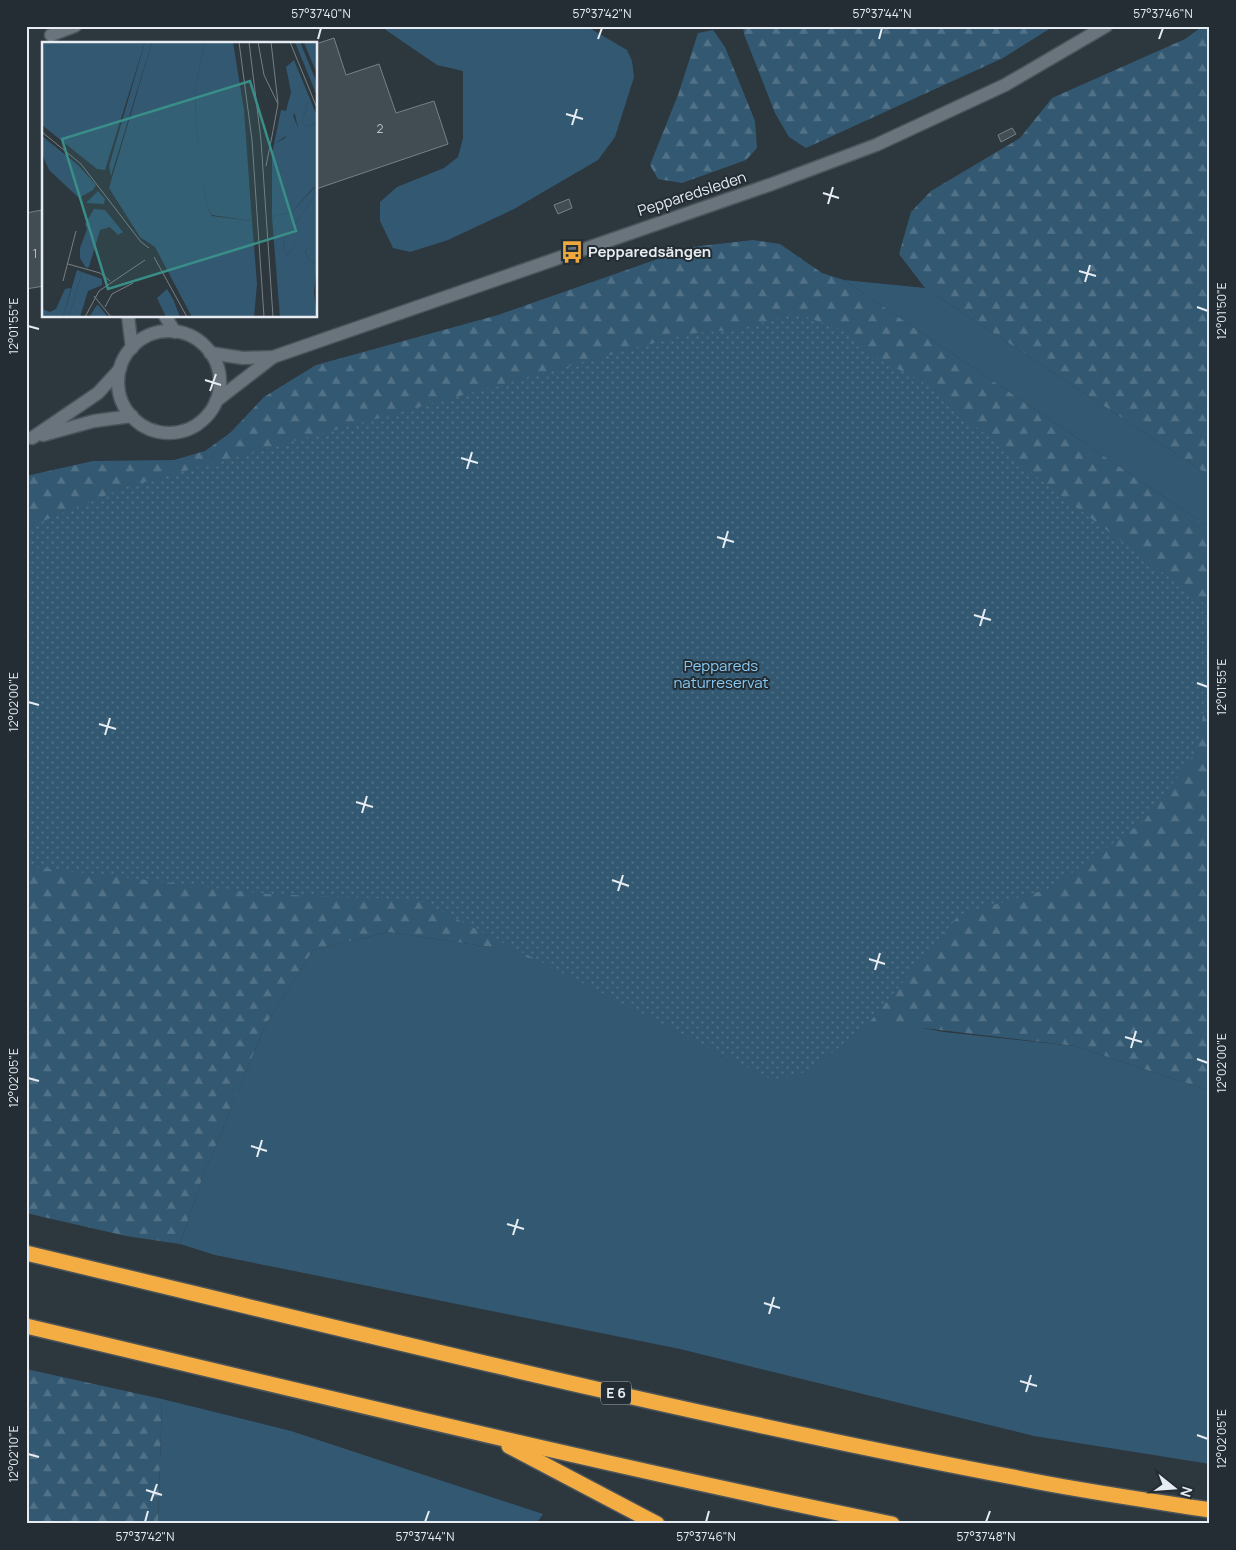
<svg xmlns="http://www.w3.org/2000/svg" width="1236" height="1550" font-family="Manrope,sans-serif">
  <defs>
    <pattern id="forest-firs" width="22" height="20" patternUnits="userSpaceOnUse" patternTransform="scale(1.25)"><rect width="22" height="20" fill="#335972"/><path d="M5 1l3.5 6h-7zM16 11l3.5 6h-7z" fill="#517187"/></pattern>
    <pattern id="park-dots" width="8" height="8" patternUnits="userSpaceOnUse" patternTransform="scale(1.25)"><rect width="8" height="8" fill="#335972"/><path d="M2 2h.1M6 6h.1" fill="none" stroke="#517187" stroke-width="1.8" stroke-linecap="round"/></pattern>
  </defs>
  <rect width="100%" height="100%" fill="#2d373e"/>
  <!-- grass -->
  <g fill="#335972">
    <polygon points="380,26 586,26 627,50 632,61 634,77 615,137 598,160 514,209 448,240 410,252 393,248 380,221 380,202 397,187 444,168 458,157 463,138 463,71 437,65"/>
    <polygon points="844,280 925,288 1210,476 1210,528"/>
    <polygon points="388,932 490,947 944,1032 1075,1046 1210,1091 1210,1464 1034,1436 680,1349 215,1255 180,1244 202,1179 265,1026 313,950"/>
    <polygon points="162,1399 291,1431 543,1514 536,1524 158,1524"/>
  </g>
  <!-- forest -->
  <g fill="url(#forest-firs)">
    <polygon points="743,26 1054,26 1003,58 806,148 789,137 775,113 744,34"/>
    <polygon points="1203,26 1210,26 1210,476 925,288 899,254 911,212 931,191 1020,138 1052,98 1185,39"/>
    <polygon points="713,30 725,47 755,121 757,148 746,160 682,183 658,179 650,165 678,95 698,33"/>
    <polygon points="753,240 780,244 822,273 844,280 1210,528 1210,1091 1075,1046 779,1011 640,989 490,947 388,932 313,950 265,1026 202,1179 180,1244 126,1236 26,1213 26,476 93,461 174,460 205,451 230,433 264,397 316,365 498,315 692,247"/>
    <polygon points="26,1369 162,1399 158,1524 26,1524"/>
  </g>
  <!-- park -->
  <polygon fill="url(#park-dots)" points="796,313 847,332 877,358 928,385 929,388 1048,486 1210,608 1210,680 1196,752 1145,820 1051,888 959,915 868,1024 809,1071 773,1080 419,900 267,894 26,866 26,528 126,487 687,334 740,329"/>
  <!-- building -->
  <g fill="#424c53" stroke="#758088">
    <polygon points="334,38 346,75 379,64 396,113 434,101 448,144 316,189 316,44"/>
    <polygon points="1012,128 1016,134 1001,142 998,135"/>
    <polygon points="569,199 572,208 558,214 554,205"/>
    <polygon points="42,210 44,223 44,286 26,289 26,213"/>
  </g>
  <g fill="none" stroke-linecap="round" stroke-linejoin="round">
    <defs>
      <g id="minor">
        <polyline points="51,35 75,26"/>
        <polyline points="128,316 132,348"/>
        <polyline points="165,316 175,332"/>
        <circle cx="169" cy="382" r="51"/>
        <polyline points="210,353 243,358 273,357 772,184 876,145 1005,85 1106,26"/>
        <polyline points="216,401 273,357"/>
        <polyline points="43,435 94,421 132,416"/>
        <polyline points="32,438 98,393 120,369"/>
      </g>
      <g id="highway">
        <path d="M 26,1253 C 356,1332 685,1415 1018,1478 C 1081,1491 1146,1500 1210,1510"/>
        <path d="M 26,1326 C 314,1394 602,1465 892,1524"/>
        <polyline points="509,1446 657,1524"/>
      </g>
    </defs>
    <!-- minor casing -->
    <use href="#minor" stroke="#4b5459" stroke-width="15"/>
    <!-- highway casing -->
    <use href="#highway" stroke="#4b5459" stroke-width="18"/>
    <!-- minor -->
    <use href="#minor" stroke="#69747c" stroke-width="12"/>
    <!-- highway -->
    <use href="#highway" stroke="#f4ad42" stroke-width="15"/>
  </g>
  <!-- ticks -->
  <path fill="none" stroke="#e6ecf1" stroke-width="2" d="M 318,39 L 321,28M 598,39 L 602,28M 879,39 L 882,28M 1159,39 L 1163,28M 566,114 L 583,119M 572,125 L 577,109M 823,193 L 839,198M 828,204 L 833,187M 1079,271 L 1096,276M 1085,282 L 1090,265M 1197,307 L 1208,311M 28,326 L 39,329M 205,380 L 221,385M 210,391 L 216,374M 461,458 L 478,463M 467,469 L 472,452M 717,537 L 734,542M 723,548 L 728,531M 974,615 L 991,620M 980,626 L 985,609M 1197,683 L 1208,687M 28,702 L 39,705M 99,724 L 116,729M 105,735 L 110,718M 356,802 L 373,807M 362,813 L 367,796M 612,880 L 629,886M 618,891 L 623,875M 869,959 L 885,964M 875,970 L 880,953M 1125,1037 L 1142,1042M 1131,1048 L 1136,1031M 1197,1059 L 1208,1063M 28,1078 L 39,1081M 251,1146 L 267,1151M 257,1157 L 262,1140M 507,1224 L 524,1229M 513,1235 L 518,1219M 764,1303 L 780,1308M 769,1314 L 774,1297M 1020,1381 L 1037,1386M 1026,1392 L 1031,1375M 1197,1435 L 1208,1439M 28,1454 L 39,1457M 146,1490 L 162,1495M 151,1501 L 157,1484M 145,1522 L 148,1511M 425,1522 L 429,1511M 706,1522 L 709,1511M 986,1522 L 990,1511"/>
  <!-- icons -->
  <defs>
    <symbol id="bus-bare" viewBox="-9 -9 18 18"><path d="M-5-6H5V4H4V6H2V4H-2V6H-4V4H-5ZM-3.5-4V0h7V-4ZM-3.5 1.2v1.5H-2V1.2ZM2 1.2v1.5H3.5V1.2Z" fill="#eea83c" stroke="#232d33" stroke-width="2.5" paint-order="stroke"/></symbol>
  </defs>
  <g fill-rule="evenodd">
    <use href="#bus-bare" x="556" y="236" width="32" height="32"/>
  </g>
  <g text-anchor="middle" stroke-width="4" stroke-linejoin="round" paint-order="stroke">
    <!-- number labels -->
    <g font-size="12" fill="#bdc4ca">
      <text x="380" y="133">2</text>
      <text x="35" y="258">1</text>
    </g>
    <!-- shield labels -->
    <rect fill="#232d33" stroke="#acb3b8" stroke-width="1" x="601" y="1381.5" width="30" height="23" rx="4"/>
    <g font-size="14" font-weight="bold" fill="#e6ecf1">
      <text x="616" y="1398">E 6</text>
    </g>
    <!-- street labels -->
    <g font-size="15" fill="#e6ecf1" stroke="#232d33">
      <text transform="translate(692 194) rotate(-18)" y="5">Pepparedsleden</text>
    </g>
    <!-- poi labels -->
    <g font-size="15" font-weight="bold" fill="#e6ecf1" stroke="#232d33" text-anchor="start">
      <text x="588" y="257">Pepparedsängen</text>
    </g>
    <!-- park labels -->
    <g font-size="15" fill="#88c9f4" stroke="#232d33">
      <text x="721" y="671">Peppareds<tspan x="721" dy="17">naturreservat</tspan></text>
    </g>
  </g>
  <!-- overview -->
  <g transform="translate(42 42)">
    <rect width="275" height="275" fill="#2d373e"/>
    <path d="M 103,0 L 110,0 L 69,134 L 67,124 ZM 163,0 L 191,0 L 202,68 L 210,179 L 170,173 L 165,165 L 153,77 L 154,42 ZM 253,0 L 258,0 L 275,41 L 275,54 ZM 262,0 L 275,0 L 275,32 L 263,3 ZM 252,18 L 275,74 L 275,90 L 273,81 L 264,85 L 260,80 L 266,59 L 251,73 L 256,86 L 232,102 L 239,68 L 244,69 L 249,50 L 244,25 ZM 230,125 L 273,144 L 250,170 L 230,175 ZM 275,150 L 275,222 L 266,217 L 263,208 L 269,203 L 254,201 L 245,214 L 241,199 ZM 52,167 L 63,168 L 81,190 L 76,193 L 68,185 L 58,188 L 47,225 L 44,226 L 38,216 L 38,206 L 45,187 L 43,182 ZM 35,228 L 40,230 L 27,275 L 21,275 ZM 125,247 L 131,257 L 138,275 L 124,275 L 115,256 Z" fill="#335972"/>
    <path d="M 0,0 L 103,0 L 63,128 L 55,127 L 0,83 ZM 110,0 L 163,0 L 154,42 L 153,77 L 165,165 L 170,174 L 210,179 L 215,242 L 212,275 L 150,275 L 113,205 L 98,195 L 67,146 ZM 259,57 L 266,59 L 260,80 L 264,85 L 273,81 L 275,90 L 275,150 L 241,199 L 245,214 L 254,201 L 268,196 L 269,203 L 263,209 L 266,217 L 275,222 L 272,250 L 275,275 L 238,275 L 230,175 L 250,170 L 273,145 L 230,125 L 230,114 L 232,102 L 243,96 L 250,86 L 256,86 L 251,64 ZM 0,94 L 36,123 L 54,143 L 51,148 L 37,156 L 7,128 L 0,112 ZM 56,149 L 63,157 L 62,162 L 44,161 ZM 40,230 L 60,237 L 60,243 L 46,249 L 38,275 L 27,275 ZM 29,246 L 21,275 L 0,275 L 0,267 L 8,270 L 14,267 L 23,247 ZM 55,263 L 57,264 L 66,275 L 47,275 Z" fill="#335972"/>
    <path d="M 113,74 L 123,77 L 141,96 L 158,103 L 168,113 L 160,162 L 174,239 L 140,241 L 74,139 L 95,76 Z" fill="#335972"/>
    <path fill="none" stroke="#777f86" stroke-width="1" d="M 197,0 L 210,98 L 222,275M 207,0 L 219,98 L 231,275M 216,0 L 222,33 L 236,62 L 230,94M 229,0 L 236,61M 248,0 L 275,66M 0,90 L 39,122 L 99,200 L 107,206M 224,124 L 230,94M 112,215 L 145,275M 26,222 L 58,231 L 68,239M 21,239 L 34,189M 52,254 L 69,275M 63,265 L 70,252 L 91,241M 43,275 L 57,249 L 103,218"/>
    <path fill="#3a8e88" fill-opacity="0.15" stroke="#3a8e88" stroke-width="2.5" d="M 208,39 L 254,189 L 66,247 L 20,97 Z"/>
    <rect width="275" height="275" fill="none" stroke="#e6ecf1" stroke-width="2.5"/>
  </g>
  <!-- border -->
  <rect width="1236" height="1550" fill="none" stroke="#232d33" stroke-width="55"/>
  <!-- north arrow -->
  <g transform="translate(1174 1488) rotate(107)" stroke="#232d33" stroke-width="4" paint-order="stroke">
  <path d="M0-4L9 19L0 12L-9 19Z" fill="#e6ecf1"/>
  <text y="-8" font-size="14" font-weight="bold" text-anchor="middle" fill="#e6ecf1">N</text>
  </g>
  <rect x="28" y="28" width="1180" height="1494" fill="none" stroke="#e6ecf1" stroke-width="2"/>
  <g font-size="12" text-anchor="middle" fill="#e6ecf1">
    <text x="321" y="18">57°37'40"N</text>
    <text x="602" y="18">57°37'42"N</text>
    <text x="882" y="18">57°37'44"N</text>
    <text x="1163" y="18">57°37'46"N</text>
    <text transform="translate(1222 311) rotate(-90)" y="4">12°01'50"E</text>
    <text transform="translate(14 326) rotate(-90)" y="4">12°01'55"E</text>
    <text transform="translate(1222 687) rotate(-90)" y="4">12°01'55"E</text>
    <text transform="translate(14 702) rotate(-90)" y="4">12°02'00"E</text>
    <text transform="translate(1222 1063) rotate(-90)" y="4">12°02'00"E</text>
    <text transform="translate(14 1078) rotate(-90)" y="4">12°02'05"E</text>
    <text transform="translate(1222 1439) rotate(-90)" y="4">12°02'05"E</text>
    <text transform="translate(14 1454) rotate(-90)" y="4">12°02'10"E</text>
    <text x="145" y="1541">57°37'42"N</text>
    <text x="425" y="1541">57°37'44"N</text>
    <text x="706" y="1541">57°37'46"N</text>
    <text x="986" y="1541">57°37'48"N</text>
  </g>
</svg>
